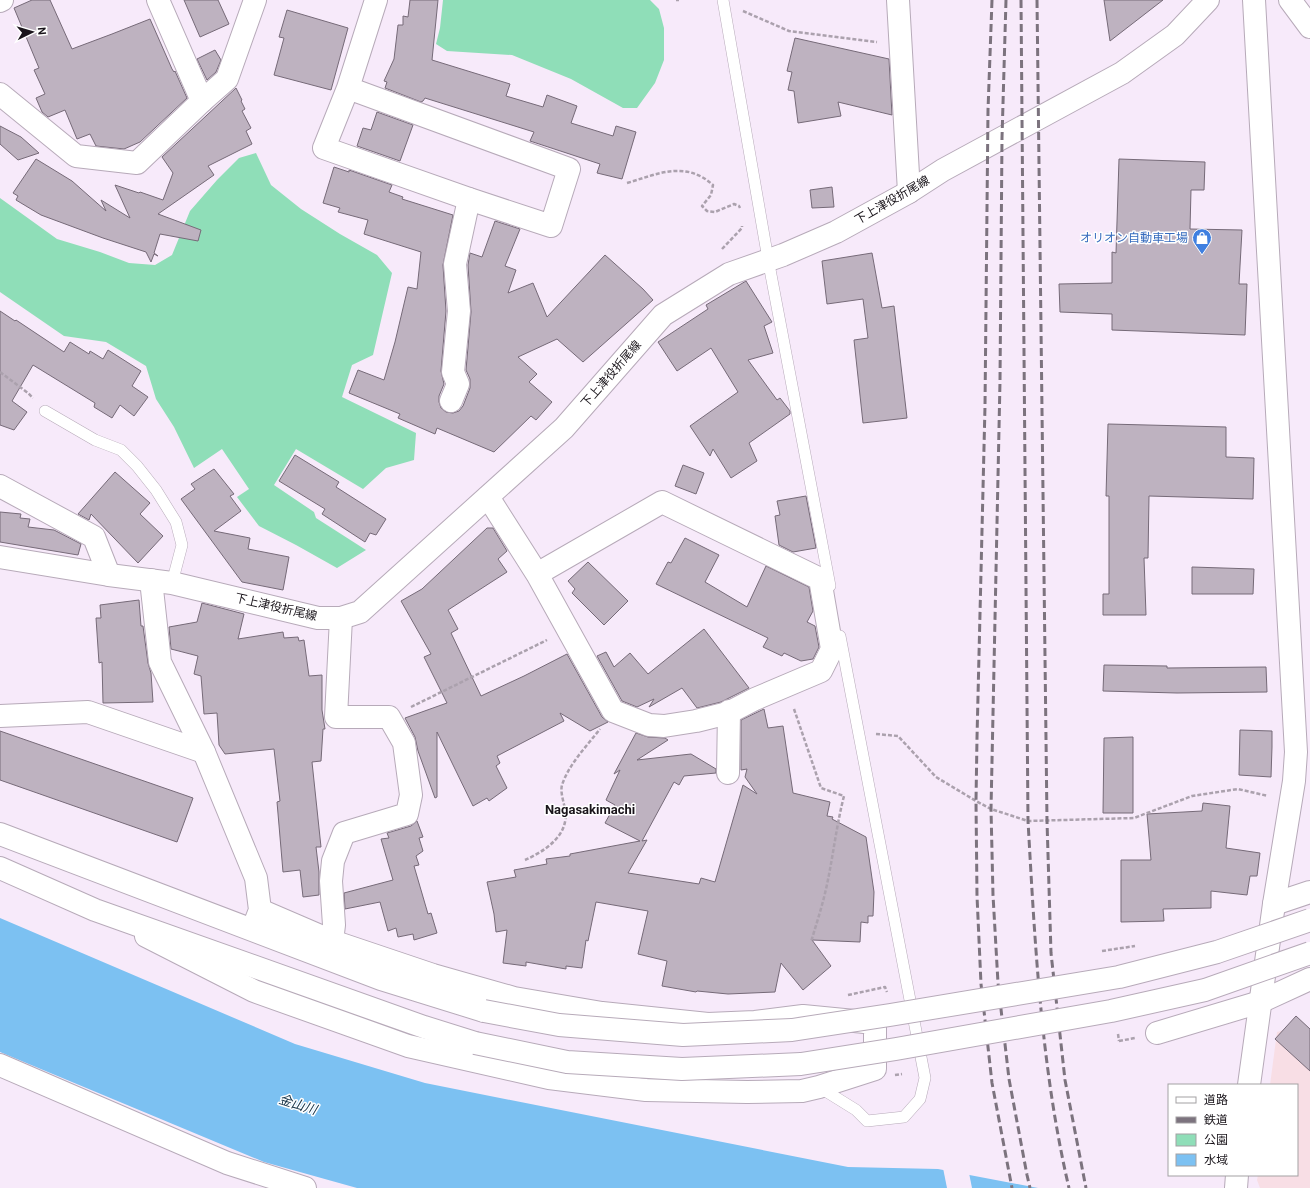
<svg xmlns="http://www.w3.org/2000/svg" width="1310" height="1188" font-family="Roboto,'Noto Sans JP',sans-serif">
  <rect width="100%" height="100%" fill="#f7eafa"/>
  <!-- education -->
  <polygon fill="#f8dee5" points="1302,1025 1310,1033 1310,1188 1260,1188 1257,1180 1258,1175 1297,1175 1297,1085 1270,1085 1277,1032"/>
  <!-- green -->
  <g fill="#8fdeb8">
    <polygon points="443,0 650,0 659,9 664,28 664,60 655,83 637,108 623,108 571,79 512,55 447,51 436,44 440,28"/>
    <polygon points="256,153 271,185 301,209 340,234 377,255 392,273 373,355 352,365 342,397 416,433 414,460 386,468 363,489 296,449 274,485 314,512 316,518 366,550 337,568 296,545 259,526 237,497 249,489 222,449 194,468 174,427 156,399 146,366 106,342 64,336 0,292 0,198 57,239 100,252 129,263 155,265 172,255 190,211 217,180 239,158"/>
  </g>
  <!-- water -->
  <polygon fill="#7cc1f2" points="0,918 295,1044 425,1083 848,1167 938,1169 1038,1188 357,1188 264,1162 0,1052"/>
  <!-- pier -->
  <polygon fill="#f7eafa" points="943,1168 969,1173 972,1188 947,1188"/>
  <!-- building -->
  <g fill="#beb2c0" stroke="#766a78">
    <polygon points="32,0 50,0 72,49 112,34 150,19 172,69 174,72 175,71 187,98 140,142 124,149 96,146 90,134 77,139 65,110 48,117 42,112 36,98 45,94 34,70 39,68 14,8"/>
    <polygon points="184,0 218,0 229,24 200,37"/>
    <polygon points="410,0 438,0 432,60 510,84 506,96 543,107 547,95 577,106 571,123 613,136 616,126 636,132 622,179 597,173 600,164 530,141 534,132 425,98 423,101 421,102 385,88 387,82 384,81 394,59 398,25 403,25 403,16 408,17"/>
    <polygon points="1104,0 1163,0 1110,41"/>
    <polygon points="287,10 348,28 331,90 274,75 284,38 279,37"/>
    <polygon points="795,38 889,59 892,115 838,102 841,116 798,123 794,91 788,90 792,72 787,71"/>
    <polygon points="215,50 221,60 216,72 207,80 197,59"/>
    <polygon points="236,88 242,100 241,101 245,109 242,111 251,128 246,131 252,144 208,166 214,175 158,214 201,230 198,241 160,234 154,253 158,256 154,254 151,262 146,252 103,238 41,215 16,200 18,196 13,193 36,159 72,181 106,211 101,200 130,218 115,185 139,193 140,192 163,200 173,173 162,157"/>
    <polygon points="377,112 413,125 400,161 357,146 363,128 371,130"/>
    <polygon points="0,126 21,137 39,153 18,160 0,144"/>
    <polygon points="1119,159 1205,162 1204,190 1191,190 1190,229 1242,230 1239,284 1247,284 1245,335 1112,330 1112,314 1060,312 1059,284 1112,283 1112,252 1116,253"/>
    <polygon points="334,167 349,172 349,170 392,185 389,192 403,197 402,199 453,215 443,265 446,311 441,371 444,384 439,396 439,402 441,408 446,412 453,413 459,411 463,406 470,388 470,379 466,370 471,312 468,265 470,253 482,257 495,221 520,229 505,266 516,270 508,293 533,283 547,317 605,255 643,289 653,300 583,362 557,339 518,357 537,374 529,382 552,402 536,420 531,416 494,452 437,428 435,434 398,418 400,414 349,393 358,370 384,380 395,342 408,287 417,289 421,252 364,234 368,220 338,212 340,208 323,203"/>
    <polygon points="832,187 834,207 812,208 810,190"/>
    <polygon points="872,253 882,308 894,306 907,418 863,423 854,340 868,338 863,299 827,304 822,261"/>
    <polygon points="746,281 772,322 764,326 773,353 748,360 777,400 780,398 790,411 790,414 749,443 757,461 731,478 713,449 710,456 690,426 738,392 711,348 677,371 658,342 708,309 706,305"/>
    <polygon points="0,311 15,321 16,320 64,352 70,342 89,354 90,351 103,359 108,350 141,371 132,386 148,397 134,416 120,405 112,418 94,407 95,403 33,365 12,401 27,412 14,430 0,425"/>
    <polygon points="1108,424 1226,427 1226,457 1254,458 1253,499 1149,496 1148,558 1144,558 1146,615 1103,615 1103,594 1109,594 1109,496 1106,496"/>
    <polygon points="295,455 339,482 336,487 386,519 376,535 370,533 365,542 322,514 325,509 279,481"/>
    <polygon points="683,465 704,473 696,494 675,486"/>
    <polygon points="214,469 234,494 230,496 241,511 214,531 250,538 248,549 289,557 283,590 242,582 181,499 195,489 191,484"/>
    <polygon points="115,472 150,503 140,514 163,536 138,563 91,514 89,520 78,514"/>
    <polygon points="806,496 816,548 793,552 779,545 775,516 780,515 777,501"/>
    <polygon points="0,512 21,514 20,518 30,519 28,527 54,530 81,544 78,555 0,542"/>
    <polygon points="487,528 493,528 507,551 498,559 507,572 448,610 458,629 451,633 481,696 524,676 567,654 602,717 608,722 590,731 560,713 564,721 497,756 500,763 496,766 507,788 489,801 487,798 473,806 437,732 437,797 435,798 418,751 415,737 405,718 447,703 424,657 431,654 401,601 422,589"/>
    <polygon points="685,538 719,555 705,582 747,607 766,566 809,587 813,611 807,622 815,626 819,647 813,659 801,661 784,653 782,656 763,647 768,638 656,584 668,562 671,563"/>
    <polygon points="588,562 628,601 604,625 572,593 575,589 568,581"/>
    <polygon points="1192,567 1254,569 1253,594 1192,594"/>
    <polygon points="139,600 141,626 143,626 148,663 151,673 153,702 103,703 102,662 99,663 96,618 101,618 100,605"/>
    <polygon points="202,603 244,614 238,639 283,632 284,638 298,637 299,641 304,640 309,676 322,675 322,710 325,729 323,729 321,761 312,762 321,847 316,847 319,872 319,895 303,897 300,870 283,872 277,802 280,801 274,749 225,754 219,745 217,713 204,714 201,676 194,674 198,656 171,649 169,627 197,622"/>
    <polygon points="704,629 749,688 721,702 697,708 682,688 649,707 654,699 637,707 622,701 597,656 606,652 614,667 630,653 648,674"/>
    <polygon points="1104,665 1167,666 1167,668 1266,667 1267,692 1177,693 1103,691"/>
    <polygon points="764,709 768,728 783,726 793,793 830,802 827,816 833,817 832,819 866,837 874,892 873,916 868,916 868,923 861,922 860,942 812,940 831,966 803,990 781,963 775,992 728,994 697,991 696,992 662,986 667,961 638,954 648,911 596,902 588,941 586,940 582,968 566,966 566,969 526,962 526,966 503,963 507,930 496,932 494,914 487,882 516,877 514,870 547,864 546,859 570,856 570,854 640,841 605,823 615,805 606,800 620,770 614,774 636,733 648,737 665,738 668,740 637,760 691,754 716,769 716,773 684,776 679,785 674,782 642,841 647,840 628,873 699,884 701,878 715,882 743,785 757,794 745,777 747,769 741,770 741,720"/>
    <polygon points="1240,730 1272,731 1272,747 1271,777 1239,775"/>
    <polygon points="0,731 193,798 177,842 0,780"/>
    <polygon points="1133,737 1133,813 1103,813 1104,738"/>
    <polygon points="1203,803 1230,806 1226,848 1260,853 1257,876 1250,876 1247,895 1211,891 1211,908 1163,909 1164,921 1121,922 1121,860 1151,860 1147,814 1202,811"/>
    <polygon points="417,821 423,837 419,838 423,851 416,856 419,865 414,866 428,914 431,913 437,933 414,940 413,934 398,937 396,928 388,931 380,902 345,909 344,893 393,880 381,839 389,838 387,833 411,826"/>
    <polygon points="1296,1016 1310,1029 1310,1071 1275,1039"/>
  </g>
  <g fill="none" stroke-linecap="round" stroke-linejoin="round">
    <defs>
      <g id="service">
        <polyline points="723,0 768,259 830,586"/>
        <polyline points="45,411 95,440 121,450 137,466 156,490 176,522 182,545 172,583"/>
        <polyline points="819,1087 856,1110 867,1121 904,1117 920,1099 925,1078 840,636"/>
      </g>
      <g id="minor">
        <polyline points="158,0 202,101"/>
        <polyline points="898,0 909,192"/>
        <polyline points="1290,0 1310,27"/>
        <polyline points="0,1 2,0"/>
        <polyline points="348,88 569,169 551,226 469,199 324,148 348,88 376,0"/>
        <polyline points="0,94 76,156 137,163 202,101 227,79 255,0"/>
        <polyline points="451,401 458,384 453,372 459,311 455,264 469,199"/>
        <polyline points="0,486 94,537 109,575"/>
        <polyline points="488,497 537,574 613,711 649,725 664,726 696,721 728,713 755,699 821,671 832,649 820,579 662,502 537,574"/>
        <polyline points="151,580 160,662 204,752 256,878 260,910 255,923"/>
        <polyline points="0,716 88,712 204,752"/>
        <polyline points="728,773 729,711"/>
        <polyline points="1274,904 1310,892"/>
        <polyline points="146,936 254,991 408,1046 549,1078 646,1090 747,1092 802,1091 819,1087 875,1069 875,1023 803,1016 755,1022 708,1024 602,1013 514,998 433,975 332,941 260,910"/>
        <polyline points="332,941 334,925 331,881 333,861 344,833 407,814 411,795 404,743 389,717 336,717 341,618"/>
        <polyline points="1157,1033 1260,1002 1310,979"/>
        <polyline points="0,1065 227,1163 305,1188"/>
        <polyline points="1249,1085 1274,904 1294,781 1296,752 1254,0"/>
        <polyline points="1236,1188 1237,1175"/>
      </g>
      <g id="tertiary">
        <polyline points="0,834 381,979 484,1011"/>
        <polyline points="0,868 95,910 424,1027 475,1043"/>
      </g>
      <polyline id="secondary" points="0,557 109,575 172,583 318,618 341,618 360,612 564,428 663,315 729,274 783,255 836,232 909,192 943,170 1122,73 1175,35 1208,0"/>
    </defs>
    <!-- service casing -->
    <use href="#service" stroke="#b7aab9" stroke-width="12"/>
    <!-- minor casing -->
    <use href="#minor" stroke="#b7aab9" stroke-width="24"/>
    <!-- tertiary casing -->
    <use href="#tertiary" stroke="#b7aab9" stroke-width="24"/>
    <!-- secondary casing -->
    <use href="#secondary" stroke="#b7aab9" stroke-width="24"/>
    <!-- path -->
    <g stroke="#aba1ad" stroke-width="2.5" stroke-dasharray="4 2" stroke-linecap="butt">
      <polyline points="676,0 679,0"/>
      <polyline points="743,11 789,31 877,42"/>
      <path d="M 627,183 C 658,174 685,160 713,185 L 711,195 L 702,206 L 707,211 L 715,212 L 734,204 L 739,206 L 740,208"/>
      <polyline points="722,249 742,228 742,226"/>
      <polyline points="0,372 28,393 33,398"/>
      <polyline points="411,707 547,640"/>
      <path d="M 794,709 L 821,788 L 844,796 C 836,827 833,858 826,889 C 822,907 816,925 811,942"/>
      <polyline points="876,734 898,736 936,777 976,801 991,809 1028,821 1134,818 1192,796 1238,789 1268,796"/>
      <path d="M 525,860 C 545,851 570,835 565,809 C 564,803 560,792 562,785 C 569,764 586,747 600,729"/>
      <polyline points="1102,951 1135,946"/>
      <polyline points="848,995 885,987 887,992"/>
      <polyline points="1119,1041 1135,1038"/>
    </g>
    <!-- service -->
    <use href="#service" stroke="#fff" stroke-width="11"/>
    <!-- minor -->
    <use href="#minor" stroke="#fff" stroke-width="22"/>
    <!-- tertiary -->
    <use href="#tertiary" stroke="#fff" stroke-width="22"/>
    <!-- secondary -->
    <use href="#secondary" stroke="#fff" stroke-width="22"/>
    <!-- rail -->
    <g stroke="#7c737e" stroke-width="3" stroke-dasharray="8 4" stroke-linecap="butt">
      <polyline points="992,0 988,110 985,406 977,738 976,801 977,896 981,984 992,1083 1012,1188"/>
      <polyline points="1006,0 1002,138 1000,381 991,809 993,895 998,983 1009,1079 1027,1175 1030,1188"/>
      <path d="M 1021,0 L 1028,821 C 1035,944 1041,1068 1069,1188"/>
      <polyline points="1037,0 1047,821 1051,953 1065,1080 1086,1188"/>
    </g>
    <defs>
      <g id="tertiary-bridge">
        <polyline points="484,1011 559,1025 683,1035 792,1030 890,1015 1119,977 1217,952 1310,920"/>
        <polyline points="475,1043 567,1062 682,1069 801,1064 896,1049 1111,1011 1205,990 1310,953"/>
      </g>
    </defs>
    <!-- tertiary-bridge casing -->
    <use href="#tertiary-bridge" stroke="#b7aab9" stroke-width="24" stroke-linecap="butt"/>
    <!-- path-bridge -->
    <g stroke="#aba1ad" stroke-width="2.5" stroke-dasharray="4 2" stroke-linecap="butt">
      <polyline points="1118,1034 1119,1041"/>
      <polyline points="895,1075 902,1074"/>
    </g>
    <!-- tertiary-bridge -->
    <use href="#tertiary-bridge" stroke="#fff" stroke-width="22"/>
  </g>
  <!-- icons -->
  <defs>
    <symbol id="shop-pin" viewBox="-11 -11 22 30"><path d="M0 17L-7.5 6A9.5 9.5 0 1 1 7.5 6Z" fill="#3f7fe0" stroke="#fff"/><path d="M-5-2.5h2.3a2.7 3.5 0 0 1 5.4 0H5L5.5 6h-11ZM-1.5-2.5h3a1.5 2.3 0 0 0-3 0Z" fill="#fff"/></symbol>
  </defs>
  <g fill-rule="evenodd">
    <use href="#shop-pin" x="1191" y="227" width="22" height="30"/>
  </g>
  <g text-anchor="middle" stroke-width="3" stroke-linejoin="round" paint-order="stroke">
    <!-- street labels -->
    <g font-size="12" fill="#19141a" stroke="#fff">
      <text transform="translate(892 200) rotate(-30)" y="4">下上津役折尾線</text>
      <text transform="translate(611 374) rotate(-49)" y="4">下上津役折尾線</text>
      <text transform="translate(276 607) rotate(13)" y="4">下上津役折尾線</text>
    </g>
    <!-- shop labels -->
    <g font-size="12" fill="#366cbe" stroke="#fff" text-anchor="end">
      <text x="1188" y="242">オリオン自動車工場</text>
    </g>
    <!-- neighbourhood labels -->
    <g font-size="13" font-weight="bold" fill="#19141a" stroke="#fff">
      <text x="590" y="814">Nagasakimachi</text>
    </g>
    <!-- water labels -->
    <g font-size="13" font-style="italic" fill="#133146" stroke="#fff">
      <text transform="translate(298 1104) rotate(17)" y="5">金山川</text>
    </g>
  </g>
  <!-- legend -->
  <rect x="1168" y="1084" width="130" height="92" fill="#ffffff" stroke="#a3a1a3"/>
  <rect x="1176" y="1097" width="20" height="6" fill="#ffffff" stroke="#a3a1a3"/>
  <text x="1204" y="1104" font-size="12" fill="#19141a">道路</text>
  <rect x="1176" y="1117" width="20" height="6" fill="#7c737e" stroke="#a3a1a3"/>
  <text x="1204" y="1124" font-size="12" fill="#19141a">鉄道</text>
  <rect x="1176" y="1134" width="20" height="12" fill="#8fdeb8" stroke="#a3a1a3"/>
  <text x="1204" y="1144" font-size="12" fill="#19141a">公園</text>
  <rect x="1176" y="1154" width="20" height="12" fill="#7cc1f2" stroke="#a3a1a3"/>
  <text x="1204" y="1164" font-size="12" fill="#19141a">水域</text>
  <!-- north arrow -->
  <g transform="translate(32 32) rotate(85)" stroke="#ffffff" stroke-width="3" paint-order="stroke">
  <path d="M0-3L7 15L0 10L-7 15Z" fill="#19141a"/>
  <text y="-6" font-size="11" font-weight="bold" text-anchor="middle" fill="#19141a">N</text>
  </g>
</svg>
